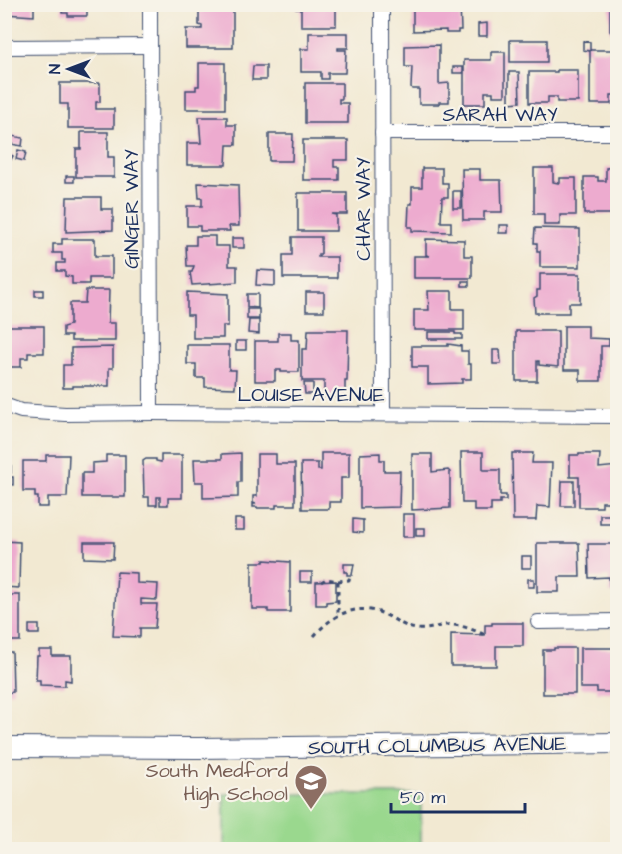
<svg xmlns="http://www.w3.org/2000/svg" width="622" height="854" font-family="'Architects Daughter',sans-serif">
  <rect width="100%" height="100%" fill="#f7f3e8"/>
  <filter id="ink" filterUnits="userSpaceOnUse"><feTurbulence type="fractalNoise" baseFrequency=".0167" numOctaves="2"/><feDisplacementMap in="SourceGraphic" scale="12" xChannelSelector="R" yChannelSelector="G"/><feConvolveMatrix kernelMatrix="1 2 1 2 8 2 1 2 1" color-interpolation-filters="sRGB"/></filter>
  <filter id="wash" filterUnits="userSpaceOnUse"><feTurbulence type="fractalNoise" baseFrequency=".008" numOctaves="4" result="noise"/><feDisplacementMap in="SourceGraphic" scale="24" xChannelSelector="R" yChannelSelector="G"/><feGaussianBlur stdDeviation="1.35" result="paint"/><feColorMatrix in="noise" values="0 0 0 0 0 0 0 0 0 0 0 0 0 0 0 0 0 1.4 0 .05"/><feComposite in="paint" operator="in"/></filter>
  <g filter="url(#wash)">
    <rect width="100%" height="100%" fill="#f2e9d2"/>
    <!-- pitch -->
    <rect fill="#9ad88e" stroke="#5a8476" stroke-width="1.5" x="224" y="794" width="197" height="55"/>
    <g id="blocks">
      <!-- building -->
      <g fill="#edabcf">
        <polygon points="5,4 34,4 34,16 5,14"/>
        <polygon points="62,4 87,4 87,16 68,16 68,13 62,13"/>
        <polygon points="296,4 348,4 348,7 333,7 333,9 336,9 336,26 301,26 301,9 296,9"/>
        <polygon points="428,4 460,4 461,30 458,30 458,33 446,33 446,30 413,31 413,10 428,10"/>
        <polygon points="610,4 618,4 618,34 612,34 610,31"/>
        <polygon points="199,9 233,9 233,48 186,48 186,29 202,29 202,26 199,25"/>
        <polygon points="487,23 487,36 478,36 478,24"/>
        <polygon points="309,33 348,33 348,48 338,48 338,50 346,50 345,73 328,73 328,79 321,79 321,72 301,72 301,49 309,49"/>
        <rect x="510" y="40" width="37" height="22"/>
        <polygon points="583,41 590,42 590,50 616,50 616,61 618,61 618,95 611,95 611,104 590,104 590,51 583,50"/>
        <polygon points="439,45 439,84 449,83 449,102 439,102 439,104 419,104 419,89 412,89 411,87 412,67 405,67 405,46"/>
        <polygon points="491,52 505,52 505,96 493,96 493,92 485,92 485,104 464,104 464,60 491,60"/>
        <polygon points="199,63 225,63 225,109 186,109 186,90 196,90 196,86 199,86"/>
        <polygon points="253,66 266,66 266,80 252,80"/>
        <rect x="453" y="67" width="10" height="6"/>
        <polygon points="557,70 578,70 578,102 557,102 557,97 548,97 548,103 529,103 529,72 557,72"/>
        <polygon points="509,72 519,72 520,102 509,103"/>
        <polygon points="60,83 100,83 100,102 96,102 96,109 114,109 114,128 68,128 68,104 60,104"/>
        <polygon points="305,83 342,83 342,99 339,99 339,103 348,103 348,123 305,123"/>
        <polygon points="199,117 227,117 227,125 236,125 236,145 227,145 226,165 187,165 187,143 201,143"/>
        <polygon points="81,132 108,132 108,157 114,157 114,177 76,177 76,149 81,149"/>
        <polygon points="269,134 293,134 292,161 269,161"/>
        <polygon points="12,136 23,138 22,146 11,144"/>
        <polygon points="303,140 348,140 348,160 334,160 334,167 339,167 339,180 303,180"/>
        <polygon points="18,150 26,152 24,161 16,159"/>
        <polygon points="4,151 13,156 4,172"/>
        <polygon points="618,167 618,214 584,214 584,177 598,177 598,181 606,181 606,168"/>
        <polygon points="422,168 442,168 442,183 448,183 448,197 442,197 441,222 451,222 451,232 412,231 412,227 408,227 409,204 412,204 412,187 422,187"/>
        <polygon points="534,168 553,168 553,182 558,183 560,183 560,178 576,178 576,215 560,215 560,225 544,225 544,214 534,214"/>
        <polygon points="462,169 480,169 480,180 501,180 502,212 484,212 484,220 463,220"/>
        <rect x="66" y="176" width="8" height="6"/>
        <polygon points="198,183 238,185 239,226 229,226 230,231 200,231 200,226 187,226 187,206 202,206 202,198 199,198"/>
        <rect x="453" y="191" width="8" height="17"/>
        <polygon points="298,193 347,193 347,214 331,214 336,215 336,231 298,231"/>
        <polygon points="67,197 101,197 101,209 113,209 113,230 66,232"/>
        <rect x="499" y="225" width="9" height="8"/>
        <polygon points="535,228 580,229 580,267 540,267 540,251 537,251 537,243 534,243"/>
        <polygon points="196,236 215,236 215,246 229,246 229,266 237,266 237,282 192,285 190,272 192,272 194,266 187,266 186,245 196,245"/>
        <polygon points="292,237 321,237 321,254 318,254 318,257 337,257 337,278 283,278 283,255 292,255"/>
        <rect x="232" y="238" width="12" height="10"/>
        <polygon points="62,239 95,239 95,256 112,256 112,278 89,278 89,284 72,284 72,277 65,276 65,271 57,271 57,263 65,263 65,260 62,260 62,253 53,253 53,244 62,244"/>
        <polygon points="426,239 464,240 464,256 472,256 472,278 414,278 414,256 430,256 426,255"/>
        <polygon points="257,270 275,271 275,286 256,285"/>
        <polygon points="540,274 580,274 580,303 569,303 569,313 535,313 534,298 537,296 537,290 540,290"/>
        <rect x="462" y="281" width="7" height="5"/>
        <rect x="35" y="290" width="8" height="6"/>
        <polygon points="86,290 109,290 108,323 115,323 115,341 71,341 71,336 63,336 63,327 70,325 70,303 85,303"/>
        <polygon points="428,291 452,291 452,309 464,309 464,330 414,330 414,310 429,310"/>
        <polygon points="187,292 228,294 228,326 223,326 223,338 193,338 193,315 187,315"/>
        <rect x="306" y="292" width="18" height="19"/>
        <polygon points="247,294 258,294 258,308 247,307"/>
        <rect x="247" y="309" width="12" height="10"/>
        <polygon points="249,320 259,320 259,334 248,333"/>
        <polygon points="4,326 44,326 44,353 28,353 28,358 21,358 21,367 4,367"/>
        <polygon points="564,326 588,326 588,338 609,339 609,346 601,346 601,381 580,381 580,370 564,370"/>
        <polygon points="308,330 348,330 347,381 345,381 345,397 324,397 324,381 302,381 302,349 307,349"/>
        <polygon points="516,331 558,331 558,367 539,365 539,361 537,361 537,381 516,381"/>
        <polygon points="428,332 455,332 455,334 462,334 462,339 428,339"/>
        <polygon points="278,333 291,333 291,340 299,340 299,372 281,372 281,370 275,370 275,381 255,381 255,341 278,341"/>
        <rect x="236" y="341" width="10" height="9"/>
        <polygon points="448,344 461,346 461,351 468,351 468,364 471,364 471,379 462,379 462,383 428,384 428,367 412,367 412,346 448,346"/>
        <polygon points="187,345 229,345 229,370 236,370 235,388 205,387 205,378 196,378 196,364 187,364"/>
        <polygon points="113,347 113,368 109,368 109,386 73,386 73,388 63,388 63,365 71,365 71,348"/>
        <polygon points="493,350 500,350 501,364 493,364"/>
        <polygon points="304,383 313,383 313,394 305,394"/>
        <polygon points="461,452 483,452 483,470 500,470 500,495 506,495 506,500 500,500 500,503 491,503 491,511 474,511 474,503 462,503"/>
        <polygon points="4,453 11,453 11,473 9,473 9,477 13,477 13,485 8,485 8,488 4,488"/>
        <polygon points="241,453 241,482 238,482 238,497 203,498 203,482 195,482 194,459 222,459 222,454"/>
        <polygon points="321,453 349,453 349,478 341,478 341,502 329,502 329,509 302,509 301,463 318,463 318,470 321,470"/>
        <polygon points="380,453 380,460 384,460 384,471 400,471 399,507 360,508 360,454"/>
        <polygon points="512,453 533,453 532,463 552,463 550,507 537,506 536,520 513,520"/>
        <polygon points="257,454 276,454 276,464 295,464 295,505 276,505 276,508 257,508 257,507 253,507 253,504 256,504 253,503 253,496 257,496"/>
        <polygon points="412,454 432,454 432,472 448,470 450,472 450,508 412,510"/>
        <polygon points="579,454 600,454 599,468 618,466 618,502 602,502 602,507 579,507 579,477 570,477 570,455 579,455"/>
        <polygon points="46,455 69,455 67,497 48,497 48,507 38,507 38,497 35,497 35,491 23,491 23,461 46,461"/>
        <polygon points="106,455 125,455 125,497 82,497 82,473 92,473 92,463 106,462"/>
        <polygon points="161,455 182,455 182,498 168,498 168,505 160,505 160,497 157,497 157,505 149,505 149,497 144,497 143,461 146,459 156,459 156,461 161,462"/>
        <polygon points="562,481 574,481 574,506 561,506"/>
        <rect x="403" y="514" width="11" height="23"/>
        <rect x="600" y="515" width="17" height="9"/>
        <rect x="235" y="519" width="9" height="11"/>
        <polygon points="353,519 363,520 363,533 353,532"/>
        <rect x="416" y="528" width="9" height="8"/>
        <polygon points="4,541 20,542 19,588 4,587"/>
        <polygon points="84,542 114,542 113,559 84,558"/>
        <polygon points="537,543 579,543 580,577 559,577 559,592 537,592"/>
        <polygon points="588,544 618,544 618,593 610,593 609,577 589,578"/>
        <rect x="522" y="556" width="9" height="12"/>
        <polygon points="264,560 290,562 290,612 268,612 268,609 252,609 252,562 264,562"/>
        <polygon points="344,564 354,564 352,575 347,575 347,572 344,572"/>
        <polygon points="117,572 137,573 137,583 158,584 157,600 141,599 141,604 157,604 155,628 140,628 140,637 113,636"/>
        <rect x="300" y="572" width="12" height="10"/>
        <rect x="528" y="579" width="6" height="8"/>
        <polygon points="336,581 336,601 326,602 326,605 316,605 316,582"/>
        <rect x="4" y="595" width="16" height="46"/>
        <polygon points="492,623 523,623 523,646 496,646 496,666 451,666 451,634 485,635 485,625 492,625"/>
        <rect x="29" y="625" width="10" height="9"/>
        <polygon points="554,648 575,648 575,694 543,694 543,650 554,650"/>
        <polygon points="580,648 617,648 617,692 597,692 597,688 580,688"/>
        <polygon points="39,650 52,650 52,656 71,656 71,681 65,680 65,686 40,685 40,680 36,680 37,656 39,656"/>
        <polygon points="4,652 12,652 13,692 4,693"/>
      </g>
    </g>
  </g>
  <g filter="url(#ink)">
    <use href="#blocks" fill-opacity="0" stroke="#3b4b6f" stroke-width="1.5"/>
    <g fill="none" stroke-linecap="round" stroke-linejoin="round">
      <defs>
        <g id="street">
          <polyline points="150,4 151,413"/>
          <polyline points="382,4 383,413"/>
          <polyline points="4,47 150,46"/>
          <polyline points="382,133 618,133"/>
          <polyline points="4,405 21,411 65,414 151,413 618,416"/>
          <polyline points="538,622 618,621"/>
        </g>
        <polyline id="secondary" points="4,747 198,748 618,743"/>
      </defs>
      <!-- street casing -->
      <use href="#street" stroke="#3b4b6f" stroke-width="16"/>
      <!-- secondary casing -->
      <use href="#secondary" stroke="#3b4b6f" stroke-width="22"/>
      <!-- path -->
      <g stroke="#3b4b6f" stroke-width="3" stroke-dasharray="4.5 4.5" stroke-linecap="butt">
        <polyline points="338,581 349,580 350,575"/>
        <polyline points="321,582 326,579 338,581 338,615"/>
        <path d="M 314,636 C 332,615 356,602 384,614 C 395,619 405,628 417,629 C 426,630 432,628 440,626 C 455,622 472,629 485,635"/>
      </g>
      <!-- street -->
      <use href="#street" stroke="#fff" stroke-width="14"/>
      <!-- secondary -->
      <use href="#secondary" stroke="#fff" stroke-width="20"/>
    </g>
  </g>
  <!-- icons -->
  <defs>
    <symbol id="school-pin" viewBox="-11 -11 22 30"><path d="M0 17L-7.5 6A9.5 9.5 0 1 1 7.5 6Z" fill="#8d6e63" stroke="#f7f3e8"/><path d="M0-5L7-2L0 1L-7-2ZM-4 1L0 2.5L4 1V4Q0 6-4 4Z" fill="#fff"/></symbol>
  </defs>
  <g fill-rule="evenodd">
    <use href="#school-pin" x="292" y="762" width="38" height="52"/>
  </g>
  <g text-anchor="middle" stroke-width="4.5" stroke-linejoin="round" paint-order="stroke">
    <!-- street labels -->
    <g font-size="20" fill="#1b2f5e" stroke="#f7f3e8">
      <text x="500" y="121">SARAH WAY</text>
      <text transform="translate(131 209) rotate(-90)" y="7">GINGER WAY</text>
      <text transform="translate(363 209) rotate(-90)" y="7">CHAR WAY</text>
      <text x="311" y="401">LOUISE AVENUE</text>
      <text transform="translate(437 745) rotate(-1)" y="7">SOUTH COLUMBUS AVENUE</text>
    </g>
    <!-- education labels -->
    <g font-size="20" fill="#785e54" stroke="#f7f3e8" text-anchor="end">
      <text x="288" y="777">South Medford<tspan x="288" dy="23">High School</tspan></text>
    </g>
  </g>
  <!-- margin -->
  <rect width="622" height="854" fill="none" stroke="#f7f3e8" stroke-width="24"/>
  <!-- north arrow -->
  <g transform="translate(69 69) rotate(270)" stroke="#f7f3e8" stroke-width="4.5" paint-order="stroke">
  <path d="M0-4.5L10 22L0 15L-10 22Z" fill="#1b2f5e"/>
  <text y="-9" font-size="16" font-weight="bold" text-anchor="middle" fill="#1b2f5e">N</text>
  </g>
  <!-- scale -->
  <path d="M391 803v9h134v-9" fill="none" stroke="#1b2f5e" stroke-width="3"/>
  <text x="400" y="803" font-size="18" fill="#1b2f5e" stroke="#f7f3e8" stroke-width="4.5" paint-order="stroke">50 m</text>
</svg>
